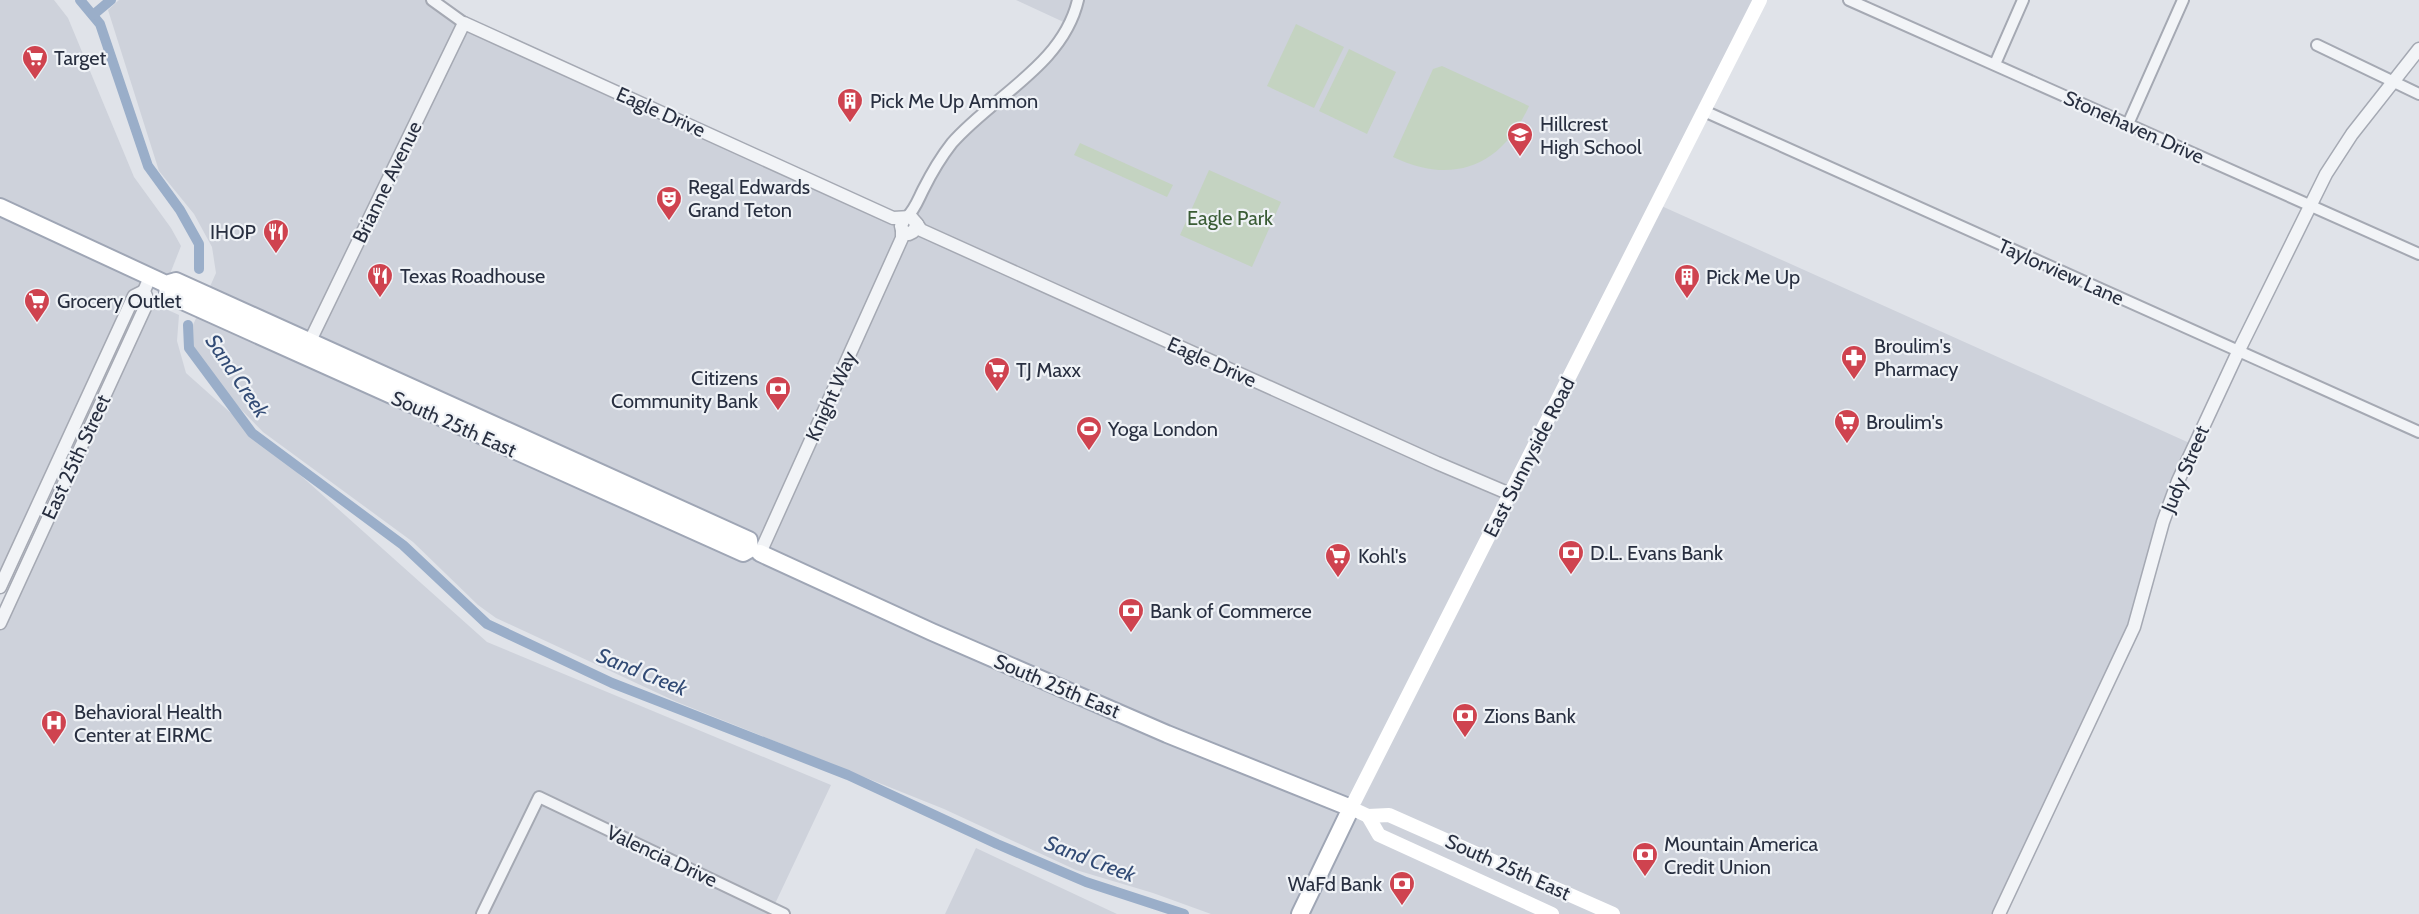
<svg xmlns="http://www.w3.org/2000/svg" width="2419" height="914" font-family="Cabin,sans-serif">
  <rect width="100%" height="100%" fill="#e0e3e9"/>
  <!-- built -->
  <g fill="#ced2db">
    <polygon points="0,0 54,0 68,18 134,177 171,228 181,246 166,284 0,207"/>
    <polygon points="119,0 432,0 464,23 909,225 918,201 951,144 1039,65 1070,25 1016,0 1760,0 1657,204 2194,445 2134,627 1999,914 1211,914 1153,893 1076,870 944,809 677,702 496,618 478,605 413,542 263,432 233,401 193,348 193,325 216,273 212,247 194,214 159,171 108,10"/>
    <polygon points="0,209 143,277 0,587"/>
    <polygon points="148,301 179,315 177,341 186,373 487,642 831,785 773,908 784,914 0,914 0,623"/>
    <polygon points="976,848 1117,914 945,914"/>
  </g>
  <!-- green -->
  <g fill="#c4d3c1">
    <polygon points="1296,24 1344,47 1314,108 1267,86"/>
    <polygon points="1349,49 1396,72 1367,134 1319,111"/>
    <path d="M 1442,66 L 1529,106 C 1502,166 1453,186 1393,157 L 1433,69 Z"/>
    <polygon points="1080,143 1173,185 1167,197 1074,155"/>
    <polygon points="1209,170 1281,202 1252,267 1180,235"/>
  </g>
  <g fill="none" stroke-linecap="round" stroke-linejoin="round">
    <!-- canal -->
    <g stroke="#9aaec9" stroke-width="10">
      <polyline points="80,0 100,24 148,166 180,210 199,244 199,269"/>
      <polyline points="93,15 111,0"/>
      <polyline points="188,325 189,348 252,433 403,545 487,624 612,683 848,775 997,844 1086,882 1184,914"/>
    </g>
    <defs>
      <g id="minor">
        <polyline points="432,0 464,23"/>
        <polyline points="1849,0 2419,254"/>
        <polyline points="2317,45 2419,94"/>
        <polyline points="1995,64 2023,0"/>
        <polyline points="1704,111 2419,432"/>
        <polyline points="2128,124 2183,0"/>
        <path d="M 907,217 C 915,209 918,200 923,190 C 931,174 941,157 952,143 C 993,96 1063,65 1078,0"/>
        <polyline points="482,914 539,797 784,914"/>
      </g>
      <g id="tertiary">
        <polyline points="917,224 921,230 1437,463 1510,494"/>
        <polyline points="310,341 464,23 893,218 911,217 917,224 913,232 909,234 902,230 901,226 904,219"/>
        <polyline points="760,553 902,238 902,230"/>
        <polyline points="0,587 134,296 144,291"/>
        <polyline points="0,623 148,301 144,291 150,277"/>
        <polyline points="1999,914 2134,627 2163,522 2178,481 2238,352 2326,174 2352,134 2419,49"/>
      </g>
      <g id="primary">
        <polyline points="0,207 166,284 176,281 749,540 750,549 743,553 169,295 166,284"/>
        <polyline points="760,553 932,632 1167,734 1351,808 1300,914"/>
      </g>
    </defs>
    <!-- minor casing -->
    <use href="#minor" stroke="#a5a9b3" stroke-width="14"/>
    <!-- tertiary casing -->
    <use href="#tertiary" stroke="#a5a9b3" stroke-width="15"/>
    <!-- primary casing -->
    <use href="#primary" stroke="#9fa6b5" stroke-width="20"/>
    <!-- minor -->
    <use href="#minor" stroke="#f2f4f7" stroke-width="10"/>
    <!-- tertiary -->
    <use href="#tertiary" stroke="#f2f4f7" stroke-width="12"/>
    <!-- secondary -->
    <g stroke="#fff" stroke-width="14">
      <polyline points="1368,816 1379,835 1552,914"/>
      <polyline points="1613,914 1389,815 1368,816 1351,808 1760,0"/>
    </g>
    <!-- primary -->
    <use href="#primary" stroke="#fff" stroke-width="16"/>
  </g>
  <!-- icons -->
  <defs>
    <symbol id="supermarket-pin" viewBox="-11 -11 22 30"><path d="M0 17L-7.5 6A9.5 9.5 0 1 1 7.5 6Z" fill="#cf434f" stroke="#eff2f6"/><path d="M-6-5.5h2.5l.6 2H6L4.5 2H-2.5L-4.4-4H-6ZM-1.5 3.2a1.3 1.3 0 1 0 .1 0ZM3 3.2a1.3 1.3 0 1 0 .1 0Z" fill="#fff"/></symbol>
    <symbol id="building-pin" viewBox="-11 -11 22 30"><path d="M0 17L-7.5 6A9.5 9.5 0 1 1 7.5 6Z" fill="#cf434f" stroke="#eff2f6"/><path d="M-4-6H4V6H1V3H-1V6H-4ZM-2.5-4.3h1.7v1.8h-1.7ZM.8-4.3h1.7v1.8H.8ZM-2.5-1h1.7V.8h-1.7ZM.8-1h1.7V.8H.8Z" fill="#fff"/></symbol>
    <symbol id="school-pin" viewBox="-11 -11 22 30"><path d="M0 17L-7.5 6A9.5 9.5 0 1 1 7.5 6Z" fill="#cf434f" stroke="#eff2f6"/><path d="M0-5L7-2L0 1L-7-2ZM-4 1L0 2.5L4 1V4Q0 6-4 4Z" fill="#fff"/></symbol>
    <symbol id="theatre-pin" viewBox="-11 -11 22 30"><path d="M0 17L-7.5 6A9.5 9.5 0 1 1 7.5 6Z" fill="#cf434f" stroke="#eff2f6"/><path d="M-5-5.5Q0-4 5-5.5V0Q5 5 0 6Q-5 5-5 0ZM-3.3-2.5H-1v1.5H-3.3ZM1-2.5H3.3v1.5H1ZM-2.8 1Q0 5.5 2.8 1Z" fill="#fff"/></symbol>
    <symbol id="restaurant-pin" viewBox="-11 -11 22 30"><path d="M0 17L-7.5 6A9.5 9.5 0 1 1 7.5 6Z" fill="#cf434f" stroke="#eff2f6"/><path d="M-5-6h1v4h1v-4h1v4h1v-4h1v5L-1.5 .5V6h-2V.5L-5-1ZM5-6V6H3V1.5H1.5Q1.5-4 5-6Z" fill="#fff"/></symbol>
    <symbol id="pharmacy-pin" viewBox="-11 -11 22 30"><path d="M0 17L-7.5 6A9.5 9.5 0 1 1 7.5 6Z" fill="#cf434f" stroke="#eff2f6"/><path d="M-2-6h4v4h4v4h-4v4h-4v-4h-4v-4h4Z" fill="#fff"/></symbol>
    <symbol id="bank-pin" viewBox="-11 -11 22 30"><path d="M0 17L-7.5 6A9.5 9.5 0 1 1 7.5 6Z" fill="#cf434f" stroke="#eff2f6"/><path d="M-6-4H6V4H-6ZM0-2.3a2.3 2.3 0 1 0 0 4.6a2.3 2.3 0 1 0 0-4.6Z" fill="#fff"/></symbol>
    <symbol id="stadium-pin" viewBox="-11 -11 22 30"><path d="M0 17L-7.5 6A9.5 9.5 0 1 1 7.5 6Z" fill="#cf434f" stroke="#eff2f6"/><path d="M0-5a6.5 5 0 1 0 0 10a6.5 5 0 1 0 0-10ZM-3.5-1.8h7v3.6h-7Z" fill="#fff"/></symbol>
    <symbol id="hospital-pin" viewBox="-11 -11 22 30"><path d="M0 17L-7.5 6A9.5 9.5 0 1 1 7.5 6Z" fill="#cf434f" stroke="#eff2f6"/><path d="M-5-5h3v3.5h4V-5h3V5h-3V1.5h-4V5h-3Z" fill="#fff"/></symbol>
  </defs>
  <g fill-rule="evenodd">
    <use href="#supermarket-pin" x="20" y="43" width="30" height="40"/>
    <use href="#building-pin" x="835" y="86" width="30" height="40"/>
    <use href="#school-pin" x="1505" y="120" width="30" height="40"/>
    <use href="#theatre-pin" x="654" y="184" width="30" height="40"/>
    <use href="#restaurant-pin" x="261" y="217" width="30" height="40"/>
    <use href="#restaurant-pin" x="365" y="261" width="30" height="40"/>
    <use href="#building-pin" x="1672" y="262" width="30" height="40"/>
    <use href="#supermarket-pin" x="22" y="286" width="30" height="40"/>
    <use href="#pharmacy-pin" x="1839" y="343" width="30" height="40"/>
    <use href="#supermarket-pin" x="982" y="355" width="30" height="40"/>
    <use href="#bank-pin" x="763" y="374" width="30" height="40"/>
    <use href="#supermarket-pin" x="1832" y="407" width="30" height="40"/>
    <use href="#stadium-pin" x="1074" y="414" width="30" height="40"/>
    <use href="#bank-pin" x="1556" y="538" width="30" height="40"/>
    <use href="#supermarket-pin" x="1323" y="541" width="30" height="40"/>
    <use href="#bank-pin" x="1116" y="596" width="30" height="40"/>
    <use href="#bank-pin" x="1450" y="701" width="30" height="40"/>
    <use href="#hospital-pin" x="39" y="708" width="30" height="40"/>
    <use href="#bank-pin" x="1630" y="840" width="30" height="40"/>
    <use href="#bank-pin" x="1387" y="869" width="30" height="40"/>
  </g>
  <g text-anchor="middle" stroke-width="4.5" stroke-linejoin="round" paint-order="stroke">
    <!-- poi labels -->
    <g font-size="20" fill="#282f40" stroke="#eff2f6" text-anchor="start">
      <text x="54" y="65">Target</text>
      <text x="870" y="108">Pick Me Up Ammon</text>
      <text x="1540" y="131">Hillcrest<tspan x="1540" dy="23">High School</tspan></text>
      <text x="688" y="194">Regal Edwards<tspan x="688" dy="23">Grand Teton</tspan></text>
      <text x="256" y="239" text-anchor="end">IHOP</text>
      <text x="400" y="283">Texas Roadhouse</text>
      <text x="1706" y="284">Pick Me Up</text>
      <text x="57" y="308">Grocery Outlet</text>
      <text x="1874" y="353">Broulim's<tspan x="1874" dy="23">Pharmacy</tspan></text>
      <text x="1016" y="377">TJ Maxx</text>
      <text x="758" y="385" text-anchor="end">Citizens<tspan x="758" dy="23">Community Bank</tspan></text>
      <text x="1866" y="429">Broulim's</text>
      <text x="1108" y="436">Yoga London</text>
      <text x="1590" y="560">D.L. Evans Bank</text>
      <text x="1358" y="563">Kohl's</text>
      <text x="1150" y="618">Bank of Commerce</text>
      <text x="74" y="719">Behavioral Health<tspan x="74" dy="23">Center at EIRMC</tspan></text>
      <text x="1484" y="723">Zions Bank</text>
      <text x="1664" y="851">Mountain America<tspan x="1664" dy="23">Credit Union</tspan></text>
      <text x="1382" y="891" text-anchor="end">WaFd Bank</text>
    </g>
    <!-- street labels -->
    <g font-size="20" fill="#282f40" stroke="#eff2f6">
      <text transform="translate(661 112) rotate(24)" y="7">Eagle Drive</text>
      <text transform="translate(2134 127) rotate(24)" y="7">Stonehaven Drive</text>
      <text transform="translate(387 182) rotate(-64)" y="7">Brianne Avenue</text>
      <text transform="translate(2061 272) rotate(24)" y="7">Taylorview Lane</text>
      <text transform="translate(1212 362) rotate(24)" y="7">Eagle Drive</text>
      <text transform="translate(831 396) rotate(-66)" y="7">Knight Way</text>
      <text transform="translate(454 424) rotate(24)" y="7">South 25th East</text>
      <text transform="translate(76 457) rotate(-65)" y="7">East 25th Street</text>
      <text transform="translate(1529 457) rotate(-63)" y="7">East Sunnyside Road</text>
      <text transform="translate(2185 469) rotate(-67)" y="7">Judy Street</text>
      <text transform="translate(1057 686) rotate(23)" y="7">South 25th East</text>
      <text transform="translate(662 856) rotate(25)" y="7">Valencia Drive</text>
      <text transform="translate(1508 867) rotate(24)" y="7">South 25th East</text>
    </g>
    <!-- park labels -->
    <g font-size="20" fill="#3a5c35" stroke="#eff2f6">
      <text x="1230" y="225">Eagle Park</text>
    </g>
    <!-- water labels -->
    <g font-size="21" font-style="italic" fill="#324b75" stroke="#eff2f6">
      <text transform="translate(237 376) rotate(56)" y="7">Sand Creek</text>
      <text transform="translate(642 672) rotate(22)" y="7">Sand Creek</text>
      <text transform="translate(1090 859) rotate(21)" y="7">Sand Creek</text>
    </g>
  </g>
</svg>
